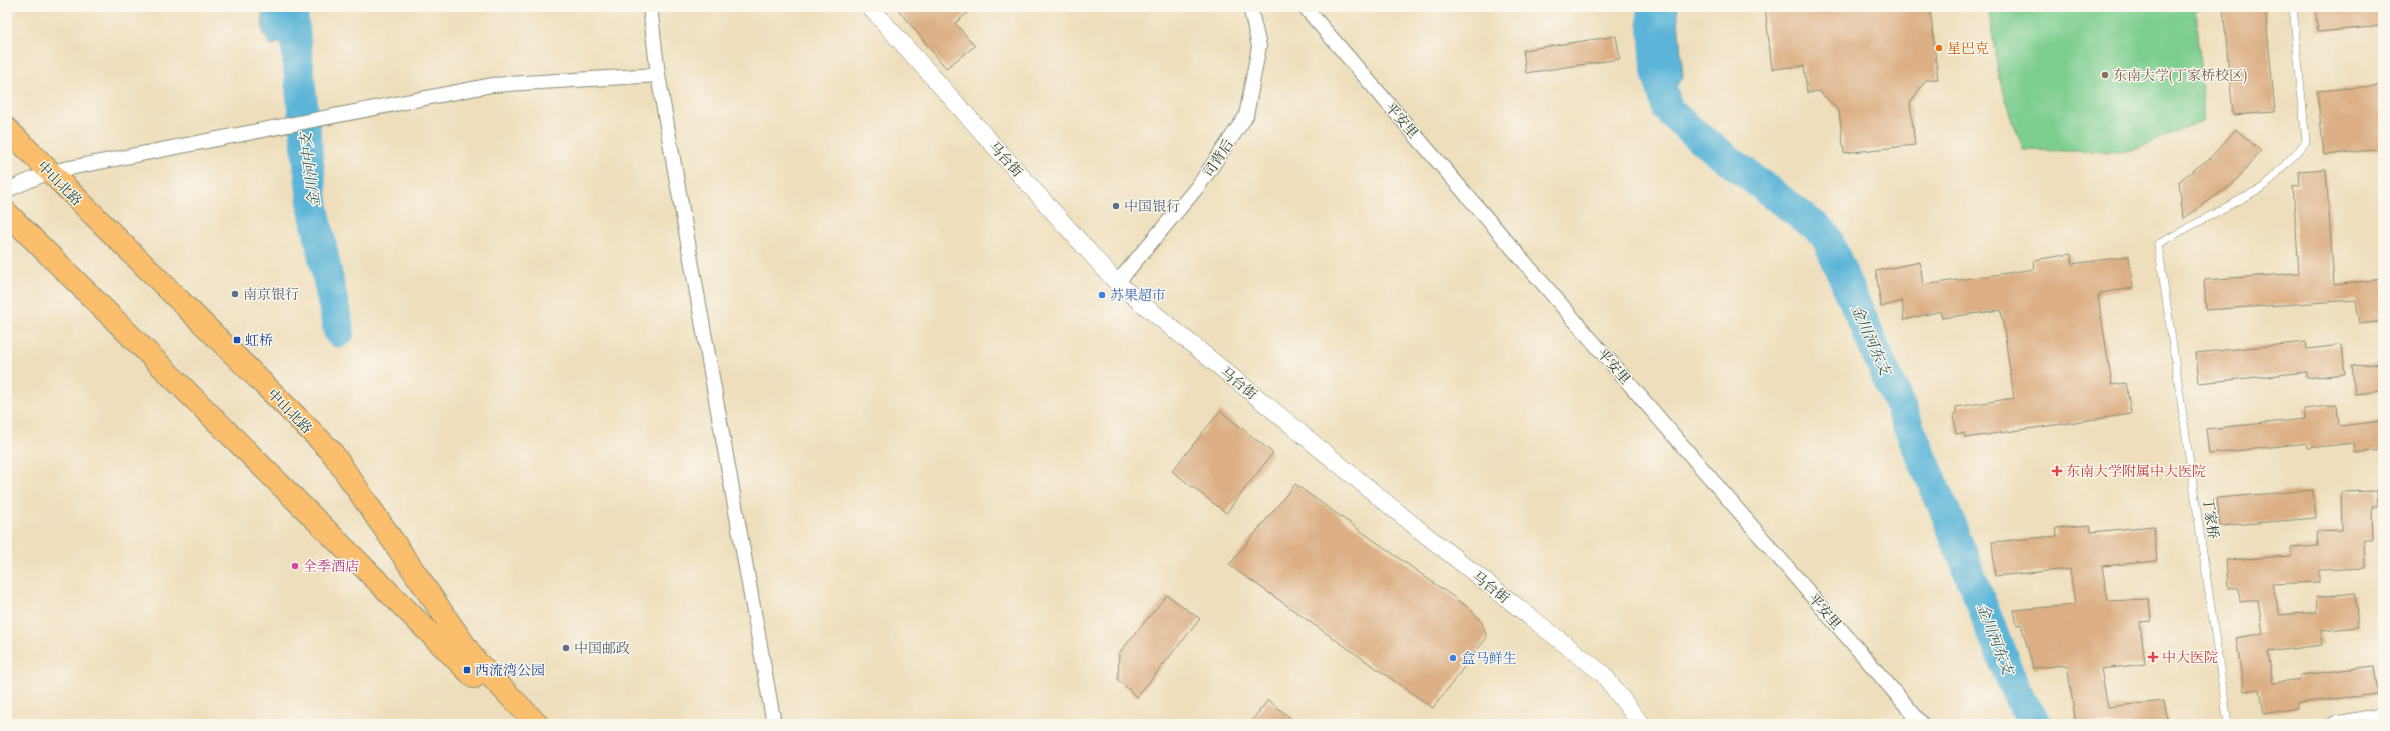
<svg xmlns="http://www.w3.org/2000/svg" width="2390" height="731" font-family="Vollkorn,'Noto Serif SC',serif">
  <rect width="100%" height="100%" fill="#fbf7ec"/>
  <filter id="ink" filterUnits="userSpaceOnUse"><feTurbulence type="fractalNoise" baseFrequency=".025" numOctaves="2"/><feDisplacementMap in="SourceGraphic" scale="8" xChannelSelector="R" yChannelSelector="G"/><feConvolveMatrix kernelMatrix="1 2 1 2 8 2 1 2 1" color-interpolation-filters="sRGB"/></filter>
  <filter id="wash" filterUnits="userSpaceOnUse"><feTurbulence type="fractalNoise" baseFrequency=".012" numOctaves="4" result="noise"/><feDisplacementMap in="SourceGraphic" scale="16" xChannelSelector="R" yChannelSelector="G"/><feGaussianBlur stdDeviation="0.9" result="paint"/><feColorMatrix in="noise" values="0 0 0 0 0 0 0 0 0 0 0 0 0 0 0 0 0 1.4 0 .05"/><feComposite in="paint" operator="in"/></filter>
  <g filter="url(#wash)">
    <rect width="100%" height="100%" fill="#eedebc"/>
    <!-- green -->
    <polygon fill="#7bcd8f" stroke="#4d8562" points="1988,7 2196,7 2204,121 2127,152 2023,150 1999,78"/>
    <!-- water -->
    <g fill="#5bb5d8" stroke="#3d7986">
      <polygon points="262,7 284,7 284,40 271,46 263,32"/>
      <polygon points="1642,7 1677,7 1683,78 1652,111"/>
    </g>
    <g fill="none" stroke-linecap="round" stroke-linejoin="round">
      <!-- river -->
      <g stroke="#5bb5d8" stroke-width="31">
        <polyline points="292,7 313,206 339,332"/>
        <polyline points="1652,7 1657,73 1668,110 1695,134 1825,234 1943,506 2018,697 2037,724"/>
      </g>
    </g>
    <g id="blocks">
      <!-- building -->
      <g fill="#dcaf84">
        <polygon points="896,7 975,7 955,23 975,46 946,68"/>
        <polygon points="1765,7 1930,7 1938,79 1926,80 1910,103 1915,145 1844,153 1839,111 1819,91 1807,93 1804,66 1772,69"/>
        <polygon points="2223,7 2265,7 2275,112 2233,115"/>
        <polygon points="2315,7 2383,7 2383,26 2318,32"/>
        <polygon points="1616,36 1620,59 1526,73 1523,50"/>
        <polygon points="2383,85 2383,149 2324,155 2317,91"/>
        <polygon points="2236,129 2261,151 2233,184 2183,219 2179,181 2210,158"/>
        <polygon points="2326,169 2334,285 2383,279 2383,321 2360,324 2356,300 2206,310 2204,280 2299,273 2293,186 2300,185 2299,171"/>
        <polygon points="2071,254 2072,264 2129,256 2133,288 2100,293 2100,296 2098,296 2112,385 2126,383 2131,414 1965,438 1964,433 1956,434 1954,415 1956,414 1956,407 2014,398 2001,310 1942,318 1941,311 1904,320 1902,301 1881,307 1876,271 1920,262 1923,285 2035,269 2034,260"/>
        <polygon points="2306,342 2307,349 2342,345 2345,374 2307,378 2307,372 2199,383 2196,353"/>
        <polygon points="2383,363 2383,391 2355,394 2352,366"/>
        <polygon points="2337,405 2339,426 2383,421 2383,450 2355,453 2354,443 2308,448 2307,443 2209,454 2206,429 2305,419 2304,409"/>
        <polygon points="1220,411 1273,453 1226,513 1172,471"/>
        <polygon points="1295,484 1466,606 1481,620 1487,637 1433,708 1229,565"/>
        <polygon points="2313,490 2316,518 2220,526 2217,498"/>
        <polygon points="2377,491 2378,506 2372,506 2373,539 2364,539 2365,568 2319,570 2319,582 2272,584 2280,615 2317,612 2316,597 2355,593 2358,627 2321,631 2322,645 2268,652 2273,683 2300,679 2300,675 2374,666 2378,694 2297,703 2297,708 2264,714 2260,689 2244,691 2236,638 2263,633 2258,600 2240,602 2239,588 2228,588 2226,560 2291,556 2291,548 2318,546 2317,531 2342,530 2341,492"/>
        <polygon points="2090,525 2091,532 2154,526 2157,561 2102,566 2108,601 2149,599 2151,621 2140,622 2145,664 2101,669 2108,707 2164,701 2168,724 2076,724 2067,665 2033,668 2021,624 2017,625 2014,610 2075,605 2070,569 1995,576 1992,542 2057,536 2056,528"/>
        <polygon points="1167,595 1200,619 1137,697 1118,680 1119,653"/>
        <polygon points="1268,700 1298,724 1249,724"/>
      </g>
    </g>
  </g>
  <g filter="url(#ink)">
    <use href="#blocks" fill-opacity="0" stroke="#868e78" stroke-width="1"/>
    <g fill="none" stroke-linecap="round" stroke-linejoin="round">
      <defs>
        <polyline id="service" points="2228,724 2158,244 2265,186 2306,142 2293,7"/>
        <g id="minor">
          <polyline points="650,7 658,75"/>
          <polyline points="1305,7 1922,724"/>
          <polyline points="7,190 49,172 492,85 658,75 774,724"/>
          <polyline points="1117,283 1199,185 1246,116 1259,46 1250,7"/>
          <polyline points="2334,724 2383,715"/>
        </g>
        <polyline id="tertiary" points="870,7 1117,283 1422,532 1603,674 1641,724"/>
        <g id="primary">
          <polyline points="7,129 331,451 475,660 537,724"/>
          <polyline points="7,213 474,677"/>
        </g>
      </defs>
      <!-- service casing -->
      <use href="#service" stroke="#868e78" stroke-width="8"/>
      <!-- minor casing -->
      <use href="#minor" stroke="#868e78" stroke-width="16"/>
      <!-- tertiary casing -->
      <use href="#tertiary" stroke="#868e78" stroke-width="18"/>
      <!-- primary casing -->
      <use href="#primary" stroke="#868e78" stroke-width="24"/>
      <!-- service -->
      <use href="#service" stroke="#fff" stroke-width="7"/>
      <!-- minor -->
      <use href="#minor" stroke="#fff" stroke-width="14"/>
      <!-- tertiary -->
      <use href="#tertiary" stroke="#fff" stroke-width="17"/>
      <!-- primary -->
      <use href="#primary" stroke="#fabe6d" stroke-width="22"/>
    </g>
  </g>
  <!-- markers -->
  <circle fill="#e8710a" stroke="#fbf7ec" stroke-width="1.5" cx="1939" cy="48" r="4"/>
  <circle fill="#8d6e63" stroke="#fbf7ec" stroke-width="1.5" cx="2105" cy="75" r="4"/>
  <g fill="#5c6f8a" stroke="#fbf7ec" stroke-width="1.5">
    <circle cx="1116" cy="206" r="4"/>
    <circle cx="235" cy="294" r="4"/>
    <circle cx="566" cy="648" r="4"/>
  </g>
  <g fill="#3f7fe0" stroke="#fbf7ec" stroke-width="1.5">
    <circle cx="1102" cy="295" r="4"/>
    <circle cx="1453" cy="658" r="4"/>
  </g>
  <g fill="#1a4fb4" stroke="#fbf7ec" stroke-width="1.5">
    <rect x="233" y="336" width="8" height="8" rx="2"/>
    <rect x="463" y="666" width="8" height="8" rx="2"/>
  </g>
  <g fill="#e0444e" stroke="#fbf7ec" stroke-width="1.5">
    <path d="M2055 465h4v4h4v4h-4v4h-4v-4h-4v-4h4z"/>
    <path d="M2151 651h4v4h4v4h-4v4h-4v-4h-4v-4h4z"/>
  </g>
  <circle fill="#d1479c" stroke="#fbf7ec" stroke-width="1.5" cx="295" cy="566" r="4"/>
  <g text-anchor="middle" stroke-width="3" stroke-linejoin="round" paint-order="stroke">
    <!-- food labels -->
    <g font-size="14" fill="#c56008" stroke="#fbf7ec" text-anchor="start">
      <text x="1947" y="53">星巴克</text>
    </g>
    <!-- education labels -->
    <g font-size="14" fill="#785e54" stroke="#fbf7ec" text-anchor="start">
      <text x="2113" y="80">东南大学(丁家桥校区)</text>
    </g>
    <!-- street labels -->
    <g font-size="14" fill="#1f3d34" stroke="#fbf7ec">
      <text transform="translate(1402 120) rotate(49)" y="5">平安里</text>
      <text transform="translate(1218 158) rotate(-56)" y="5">司背后</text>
      <text transform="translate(1006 159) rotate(48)" y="5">马台街</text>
      <text transform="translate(60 183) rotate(45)" y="5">中山北路</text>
      <text transform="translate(1614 366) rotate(49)" y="5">平安里</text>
      <text transform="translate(1239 383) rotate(39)" y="5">马台街</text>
      <text transform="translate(290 411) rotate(45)" y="5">中山北路</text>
      <text transform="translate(2211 518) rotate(82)" y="5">丁家桥</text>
      <text transform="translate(1491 587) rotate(38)" y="5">马台街</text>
      <text transform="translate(1825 611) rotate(49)" y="5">平安里</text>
    </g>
    <!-- service labels -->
    <g font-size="14" fill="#4e5e75" stroke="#fbf7ec" text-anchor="start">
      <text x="1124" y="211">中国银行</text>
      <text x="243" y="299">南京银行</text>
      <text x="574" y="653">中国邮政</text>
    </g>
    <!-- shop labels -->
    <g font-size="14" fill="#366cbe" stroke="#fbf7ec" text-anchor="start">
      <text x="1110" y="300">苏果超市</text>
      <text x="1461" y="663">盒马鲜生</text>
    </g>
    <!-- transit labels -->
    <g font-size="14" fill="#164399" stroke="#fbf7ec" text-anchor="start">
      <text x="245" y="345">虹桥</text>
      <text x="475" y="675">西流湾公园</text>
    </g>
    <!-- health labels -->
    <g font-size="14" fill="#be3a42" stroke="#fbf7ec" text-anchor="start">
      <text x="2066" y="476">东南大学附属中大医院</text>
      <text x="2162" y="662">中大医院</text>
    </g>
    <!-- hotel labels -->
    <g font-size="14" fill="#b23c85" stroke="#fbf7ec" text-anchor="start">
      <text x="303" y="571">全季酒店</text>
    </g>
    <!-- water labels -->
    <g font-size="15" font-style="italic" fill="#2e5b5d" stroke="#fbf7ec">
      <text transform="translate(310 170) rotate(-97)" y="5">金川河中支</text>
      <text transform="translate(1871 340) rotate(66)" y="5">金川河东支</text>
      <text transform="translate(1995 639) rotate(69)" y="5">金川河东支</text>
    </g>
  </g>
  <!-- margin -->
  <rect width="2390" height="731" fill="none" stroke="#fbf7ec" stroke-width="24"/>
</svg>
